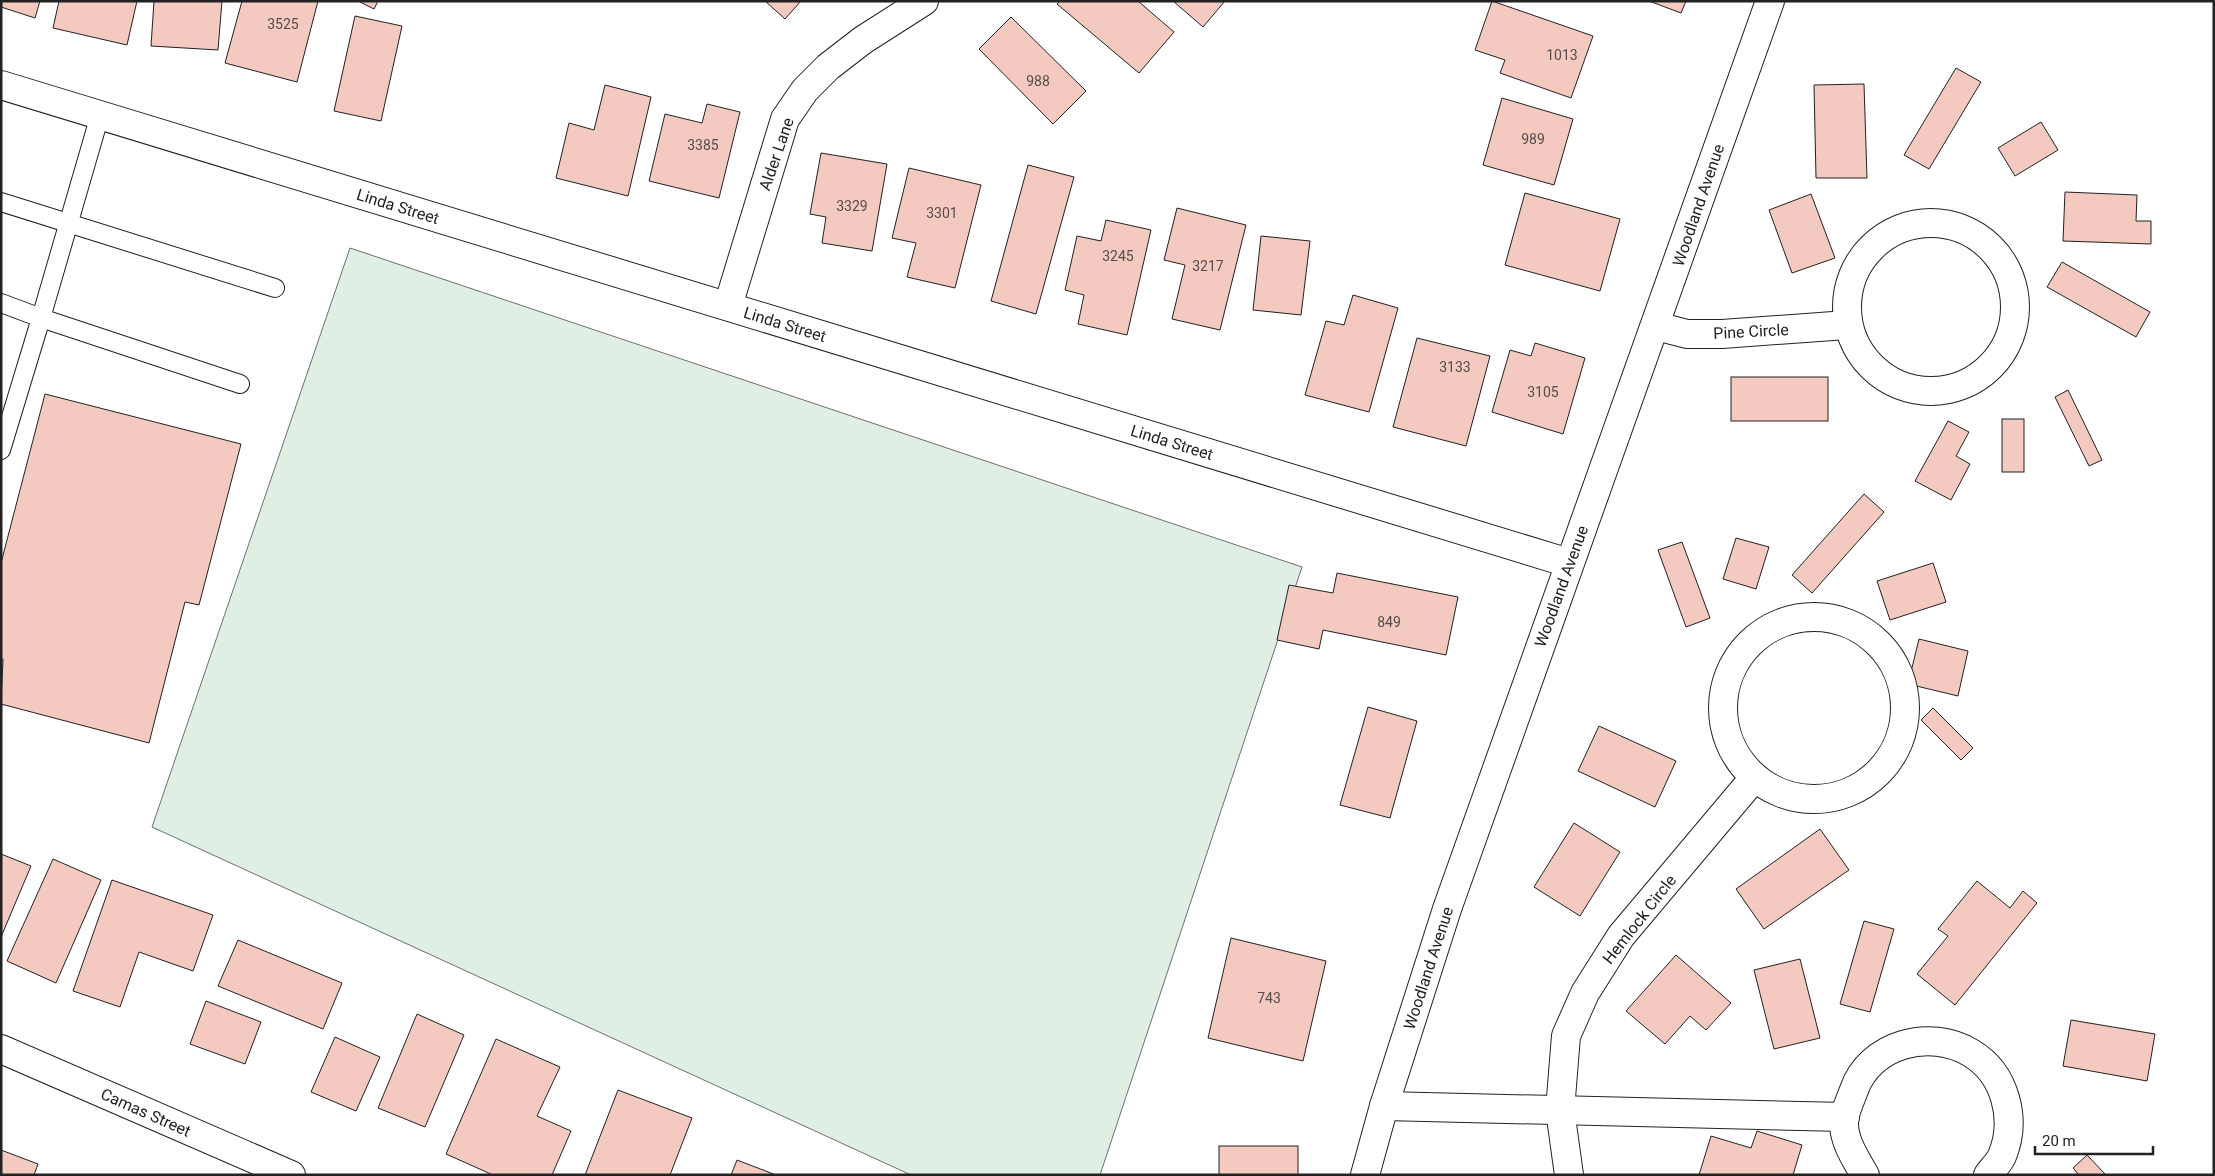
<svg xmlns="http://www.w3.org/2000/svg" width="2215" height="1176" font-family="Roboto,sans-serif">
  <rect width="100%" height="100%" fill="#fff"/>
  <!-- green -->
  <polygon fill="#e0efe3" stroke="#6f6f6f" points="350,248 1302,567 1100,1175 911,1175 152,827"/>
  <!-- building -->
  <g fill="#f3c9c0" stroke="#222">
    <polygon points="1,1 40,1 35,18 1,7"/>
    <polygon points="59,1 137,1 127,45 53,28"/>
    <polygon points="154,1 222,1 218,50 151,46"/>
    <polygon points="242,1 318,1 297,82 225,63"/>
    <polygon points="358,1 378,1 374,9"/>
    <polygon points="765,1 801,1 785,19"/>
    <polygon points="1060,1 1138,1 1174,32 1139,73 1057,4"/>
    <polygon points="1173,1 1225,1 1203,27"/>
    <polygon points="1492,1 1593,36 1571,98 1500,73 1505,60 1475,50"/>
    <polygon points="1649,1 1686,1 1681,13"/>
    <polygon points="355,16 402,26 381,121 334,111"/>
    <polygon points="1011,17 1086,91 1053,124 979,49"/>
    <polygon points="1956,68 1981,82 1929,169 1904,155"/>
    <polygon points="1864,84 1867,178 1816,178 1814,85"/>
    <polygon points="605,85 651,97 628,196 556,178 569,123 594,130"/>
    <polygon points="1502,98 1573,119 1554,185 1483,165"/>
    <polygon points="707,104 740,112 719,198 649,181 665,114 702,123"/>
    <polygon points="2041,122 2058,150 2015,176 1998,148"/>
    <polygon points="821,153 887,164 872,251 822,243 826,217 810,214"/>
    <polygon points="1028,165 1074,177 1036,314 991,301"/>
    <polygon points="909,168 981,185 955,288 907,277 916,243 892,238"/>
    <polygon points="2065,192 2137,195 2136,221 2151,221 2151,244 2063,241"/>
    <polygon points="1525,193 1620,219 1600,291 1505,265"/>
    <polygon points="1811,194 1835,258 1792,273 1769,210"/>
    <polygon points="1177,208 1246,225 1220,330 1172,319 1185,265 1164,260"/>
    <polygon points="1106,220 1151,230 1127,335 1078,324 1084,295 1065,290 1077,236 1101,241"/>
    <polygon points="1261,236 1310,241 1301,315 1253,310"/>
    <polygon points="2062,262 2150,312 2136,337 2047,287"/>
    <polygon points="1353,295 1398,308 1369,412 1305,395 1326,321 1344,325"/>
    <polygon points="1417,338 1490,356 1466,446 1393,427"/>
    <polygon points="1535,343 1585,358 1563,434 1492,412 1510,350 1531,356"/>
    <rect x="1731" y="377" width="97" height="44"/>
    <polygon points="2068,390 2102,460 2089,466 2055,397"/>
    <polygon points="45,394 241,444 199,605 185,602 149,743 1,704 3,659 1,659 1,563"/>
    <rect x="2002" y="419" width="22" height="53"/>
    <polygon points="1948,421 1969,432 1956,456 1970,464 1951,500 1915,481"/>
    <polygon points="1864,494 1884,512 1812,593 1792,575"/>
    <polygon points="1736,538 1769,547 1756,589 1723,579"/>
    <polygon points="1682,542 1710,618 1686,627 1658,550"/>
    <polygon points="1933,563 1946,602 1890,620 1877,581"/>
    <polygon points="1337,573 1458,597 1446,655 1323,630 1319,649 1277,640 1289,585 1333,593"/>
    <polygon points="1919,639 1968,651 1958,696 1908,684"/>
    <polygon points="1368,707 1417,721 1390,818 1340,805"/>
    <polygon points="1933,708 1973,748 1961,760 1921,720"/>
    <polygon points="1599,726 1676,761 1655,807 1578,771"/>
    <polygon points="1574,823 1620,852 1580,916 1534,887"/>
    <polygon points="1820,829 1849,870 1764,929 1736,889"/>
    <polygon points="1,854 31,866 1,937"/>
    <polygon points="53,859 101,880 56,983 7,961"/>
    <polygon points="112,880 213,915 193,971 139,952 120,1007 73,991"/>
    <polygon points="1977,881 2010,908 2023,891 2037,903 1955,1005 1917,974 1948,936 1938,929"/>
    <polygon points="1864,921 1894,929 1870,1012 1840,1004"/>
    <polygon points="1231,938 1326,961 1303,1061 1208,1038"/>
    <polygon points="238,940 342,983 323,1029 218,986"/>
    <polygon points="1676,955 1731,1003 1706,1030 1690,1016 1665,1044 1626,1011"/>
    <polygon points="1800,959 1820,1038 1774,1049 1754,970"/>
    <polygon points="206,1001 261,1022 245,1064 190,1044"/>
    <polygon points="417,1014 464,1035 425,1127 378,1108"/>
    <polygon points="2071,1020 2155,1034 2147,1081 2063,1066"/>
    <polygon points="335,1037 380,1057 356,1111 311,1092"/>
    <polygon points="496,1039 560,1067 537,1116 571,1131 552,1175 493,1175 446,1154"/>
    <polygon points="618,1090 692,1118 670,1175 585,1175"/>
    <polygon points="1757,1131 1802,1145 1793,1175 1699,1175 1711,1136 1751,1148"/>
    <rect x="1219" y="1146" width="79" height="29"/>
    <polygon points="1,1150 38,1164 34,1175 1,1175"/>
    <polygon points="2087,1155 2106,1175 2079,1175 2073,1168"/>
    <polygon points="737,1160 776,1175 731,1175"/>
  </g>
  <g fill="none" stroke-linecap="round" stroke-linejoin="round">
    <defs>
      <g id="lane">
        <polyline points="100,115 41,318 240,384"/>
        <polyline points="1,202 275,288"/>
        <polyline points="1,303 41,318 1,450"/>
      </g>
      <g id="street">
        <polyline points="1,85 1569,563"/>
        <circle cx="1931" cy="307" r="84"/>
        <polyline points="728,306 785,119 805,90 828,67 863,40 924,1"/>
        <polyline points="1656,326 1687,334 1722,334 1847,325"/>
        <circle cx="1814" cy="708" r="91"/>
        <polyline points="1,1049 291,1175"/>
        <polyline points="1384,1106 1845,1117"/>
        <polyline points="1569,1175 1560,1110 1566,1036 1585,993 1621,936 1754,778"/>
        <path d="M 1865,1175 C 1855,1158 1840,1136 1845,1115 C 1847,1107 1851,1098 1854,1090 C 1870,1044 1930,1028 1971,1053 C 2006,1074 2017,1120 2002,1156 C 1999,1163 1992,1169 1988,1175"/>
      </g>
      <polyline id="secondary" points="1365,1175 1384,1106 1447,909 1770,1"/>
    </defs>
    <!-- lane casing -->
    <use href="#lane" stroke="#222" stroke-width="20"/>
    <!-- street casing -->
    <use href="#street" stroke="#222" stroke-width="30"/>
    <!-- secondary casing -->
    <use href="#secondary" stroke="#222" stroke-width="30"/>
    <!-- lane -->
    <use href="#lane" stroke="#fff" stroke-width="18"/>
    <!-- street -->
    <use href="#street" stroke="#fff" stroke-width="28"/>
    <!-- secondary -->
    <use href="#secondary" stroke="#fff" stroke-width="28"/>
  </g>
  <g text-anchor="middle" stroke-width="4" stroke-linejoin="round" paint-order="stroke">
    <!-- number labels -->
    <g font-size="14" fill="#564c4a">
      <text x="283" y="29">3525</text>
      <text x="1562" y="60">1013</text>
      <text x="1038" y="86">988</text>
      <text x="1533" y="144">989</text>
      <text x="703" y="150">3385</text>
      <text x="852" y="211">3329</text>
      <text x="942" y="218">3301</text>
      <text x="1118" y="261">3245</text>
      <text x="1208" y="271">3217</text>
      <text x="1455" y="372">3133</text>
      <text x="1543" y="397">3105</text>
      <text x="1389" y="627">849</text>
      <text x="1269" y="1003">743</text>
    </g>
    <!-- street labels -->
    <g font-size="16" fill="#222" stroke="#fff">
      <text transform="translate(776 154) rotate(-71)" y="6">Alder Lane</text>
      <text transform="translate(1698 205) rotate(-71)" y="6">Woodland Avenue</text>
      <text transform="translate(398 206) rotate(17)" y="6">Linda Street</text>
      <text transform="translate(785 324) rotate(17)" y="6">Linda Street</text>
      <text transform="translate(1751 331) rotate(-3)" y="6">Pine Circle</text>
      <text transform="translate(1172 442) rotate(17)" y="6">Linda Street</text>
      <text transform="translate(1561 586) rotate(-70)" y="6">Woodland Avenue</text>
      <text transform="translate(1639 919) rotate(-52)" y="6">Hemlock Circle</text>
      <text transform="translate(1428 968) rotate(-72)" y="6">Woodland Avenue</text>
      <text transform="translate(146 1112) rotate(24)" y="6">Camas Street</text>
    </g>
  </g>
  <!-- border -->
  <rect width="2215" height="1176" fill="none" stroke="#222222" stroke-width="5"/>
  <!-- scale -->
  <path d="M2035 1146v8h118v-8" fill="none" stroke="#222222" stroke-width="2.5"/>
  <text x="2042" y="1146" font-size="15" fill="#222222" stroke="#ffffff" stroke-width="4" paint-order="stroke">20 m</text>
</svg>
